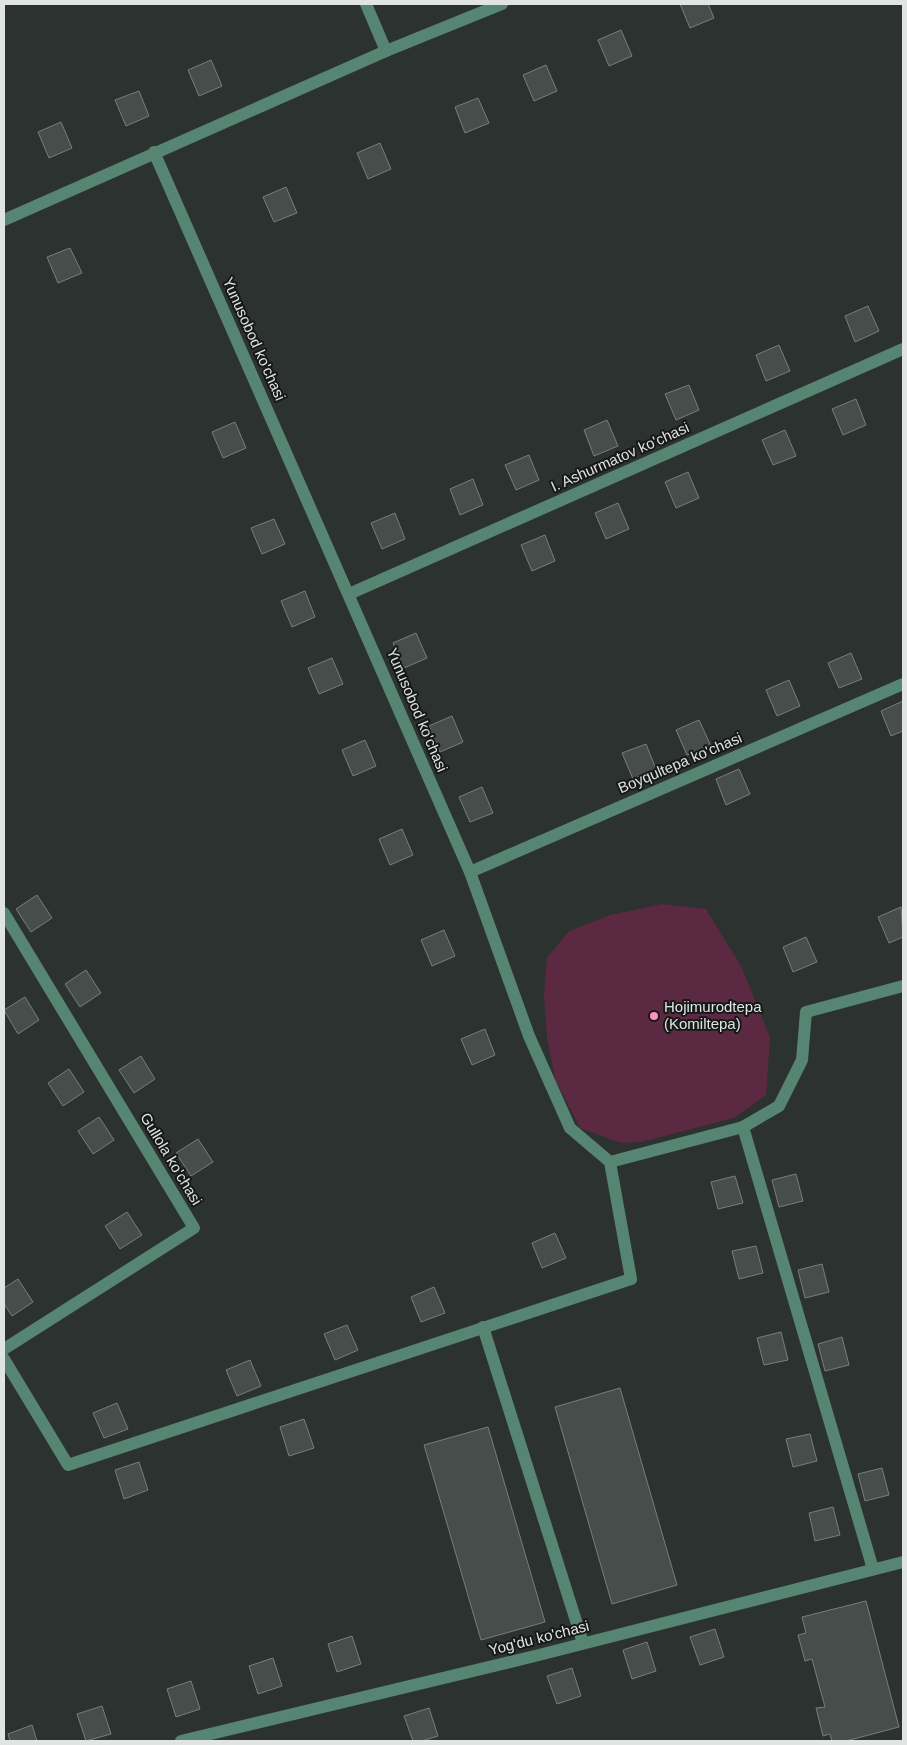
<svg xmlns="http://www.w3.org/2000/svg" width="907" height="1745" font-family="Arial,sans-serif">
  <rect width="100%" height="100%" fill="#2c322f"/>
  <!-- green -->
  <polygon fill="#5b2942" points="662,904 706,909 742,968 770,1037 766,1095 734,1118 641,1142 621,1143 580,1128 555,1079 547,1038 544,995 547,958 569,931 610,915"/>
  <!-- building -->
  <g fill="#474d4a" stroke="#777e7b">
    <polygon points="680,4 708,4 714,18 690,28"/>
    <polygon points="621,30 632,56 609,66 598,40"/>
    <polygon points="211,60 222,86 199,96 188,70"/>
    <polygon points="546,65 557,91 534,101 523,75"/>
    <polygon points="139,91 149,116 126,126 115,100"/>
    <polygon points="478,98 489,123 465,133 455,107"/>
    <polygon points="61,122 72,148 49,158 38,132"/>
    <polygon points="380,143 391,169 368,179 357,153"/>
    <polygon points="286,187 297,213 274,222 263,197"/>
    <polygon points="70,248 82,273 58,283 47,257"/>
    <polygon points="868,306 879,331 855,342 845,316"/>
    <polygon points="779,345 790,371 766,381 756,355"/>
    <polygon points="689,385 699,410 676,420 665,394"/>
    <polygon points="856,399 866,425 843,435 832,409"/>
    <polygon points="607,420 618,446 594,456 584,430"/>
    <polygon points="235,422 246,448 223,458 212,432"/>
    <polygon points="785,430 796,456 773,465 762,440"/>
    <polygon points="529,455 539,480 516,490 505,465"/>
    <polygon points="688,472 699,498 676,508 665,482"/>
    <polygon points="473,479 483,505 460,515 450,489"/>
    <polygon points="618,503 629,529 606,539 595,513"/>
    <polygon points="395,513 405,539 382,549 371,523"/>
    <polygon points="274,519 285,544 262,554 251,528"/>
    <polygon points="545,535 555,561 532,571 521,545"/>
    <polygon points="305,591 315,617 292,627 281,601"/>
    <polygon points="416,633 427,658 404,668 393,643"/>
    <polygon points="851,653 862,679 839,688 828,663"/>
    <polygon points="332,658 343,684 319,694 308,668"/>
    <polygon points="789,680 800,706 777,716 766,690"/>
    <polygon points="903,701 903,731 891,736 881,711"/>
    <polygon points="452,716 463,742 440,752 429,726"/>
    <polygon points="699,720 711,746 687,755 676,730"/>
    <polygon points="365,740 376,766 353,776 342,750"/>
    <polygon points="646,744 656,769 633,779 622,753"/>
    <polygon points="739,769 750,794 726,805 716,779"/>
    <polygon points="482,787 493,813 470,822 459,797"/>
    <polygon points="402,829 413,855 390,865 379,839"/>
    <polygon points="37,895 52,918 31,932 16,909"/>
    <polygon points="901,907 903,937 889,943 878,917"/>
    <polygon points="444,930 455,956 432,966 421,940"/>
    <polygon points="806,937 817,962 793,972 783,947"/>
    <polygon points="86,970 101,993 80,1007 65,984"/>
    <polygon points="25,997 39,1020 18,1034 4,1010"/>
    <polygon points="485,1029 495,1055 472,1065 461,1039"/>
    <polygon points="141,1056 155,1079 134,1093 119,1070"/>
    <polygon points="69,1069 84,1092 63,1106 48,1083"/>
    <polygon points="99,1117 114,1140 93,1154 78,1131"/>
    <polygon points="198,1139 213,1162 191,1176 176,1153"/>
    <polygon points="796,1174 803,1201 779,1207 772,1180"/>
    <polygon points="735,1176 743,1203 718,1209 711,1182"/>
    <polygon points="127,1212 142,1235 120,1249 105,1226"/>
    <polygon points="555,1233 566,1258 542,1268 532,1243"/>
    <polygon points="756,1246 763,1273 739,1279 732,1251"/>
    <polygon points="822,1264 829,1292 805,1298 798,1270"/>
    <polygon points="18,1279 33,1302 12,1316 4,1304 4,1288"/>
    <polygon points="434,1287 445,1313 421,1322 411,1297"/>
    <polygon points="347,1325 358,1350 335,1360 324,1334"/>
    <polygon points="781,1332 788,1360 764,1365 757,1338"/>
    <polygon points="842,1337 849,1365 825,1371 818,1344"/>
    <polygon points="250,1360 261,1386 237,1396 226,1370"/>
    <polygon points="620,1388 677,1585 612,1604 555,1407"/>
    <polygon points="117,1403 128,1429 104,1438 93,1413"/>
    <polygon points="304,1419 314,1448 289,1456 280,1427"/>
    <polygon points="488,1427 545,1622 481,1640 424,1445"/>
    <polygon points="810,1434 817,1461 793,1467 786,1439"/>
    <polygon points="139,1462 148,1490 124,1499 115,1470"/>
    <polygon points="882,1468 889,1495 865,1501 858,1474"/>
    <polygon points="833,1507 840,1535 815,1541 809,1513"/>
    <polygon points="866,1601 899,1727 846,1741 832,1741 830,1734 823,1736 816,1708 825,1707 812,1659 805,1661 798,1635 806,1633 802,1617"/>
    <polygon points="715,1629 724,1657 700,1665 690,1637"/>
    <polygon points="352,1636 361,1664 337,1672 328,1644"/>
    <polygon points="647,1642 656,1671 632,1679 623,1650"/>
    <polygon points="273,1658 282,1686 258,1694 249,1666"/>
    <polygon points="572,1668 581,1696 557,1704 547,1676"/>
    <polygon points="191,1681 200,1709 176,1717 167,1689"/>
    <polygon points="102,1706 111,1734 86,1741 77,1714"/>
    <polygon points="429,1708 438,1736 422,1741 413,1741 404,1716"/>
    <polygon points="32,1725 37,1741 10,1741 8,1734"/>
  </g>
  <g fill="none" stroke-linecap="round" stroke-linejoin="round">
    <!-- minor -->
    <g stroke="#578573" stroke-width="12">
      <polyline points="366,4 386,51"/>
      <polyline points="4,220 386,51 502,4"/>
      <polyline points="349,594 903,349"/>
      <polyline points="470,872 903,684"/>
      <polyline points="4,913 194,1228 4,1349"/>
      <polyline points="610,1162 743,1127"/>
      <polyline points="483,1327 583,1643"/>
      <polyline points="4,1359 68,1465 631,1279 610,1162 570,1128 529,1036 470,872 154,152"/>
      <polyline points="873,1569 743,1127 779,1106 802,1060 806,1012 903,986"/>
      <polyline points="181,1741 535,1656 903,1562"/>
    </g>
  </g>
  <!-- markers -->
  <circle fill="#fb8fc3" stroke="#161918" stroke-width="2" cx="654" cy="1016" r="5"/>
  <g text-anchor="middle" stroke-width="4" stroke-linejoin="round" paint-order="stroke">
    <!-- street labels -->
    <g font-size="15" fill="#e0e4e2" stroke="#161918">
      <text transform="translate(254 339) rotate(66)" y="5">Yunusobod ko'chasi</text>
      <text transform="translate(620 457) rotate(-24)" y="5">I. Ashurmatov ko'chasi</text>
      <text transform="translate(417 710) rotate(67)" y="5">Yunusobod ko'chasi</text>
      <text transform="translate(680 763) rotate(-23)" y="5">Boyqultepa ko'chasi</text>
      <text transform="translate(171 1159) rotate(59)" y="5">Gullola ko'chasi</text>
      <text transform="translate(539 1638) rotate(-14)" y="5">Yog'du ko'chasi</text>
    </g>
    <!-- poi labels -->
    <g font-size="15" fill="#e0e4e2" stroke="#161918" text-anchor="start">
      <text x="664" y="1012">Hojimurodtepa<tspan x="664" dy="17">(Komiltepa)</tspan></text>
    </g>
  </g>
  <!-- border -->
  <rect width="907" height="1745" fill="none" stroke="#e0e4e2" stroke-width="10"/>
</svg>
